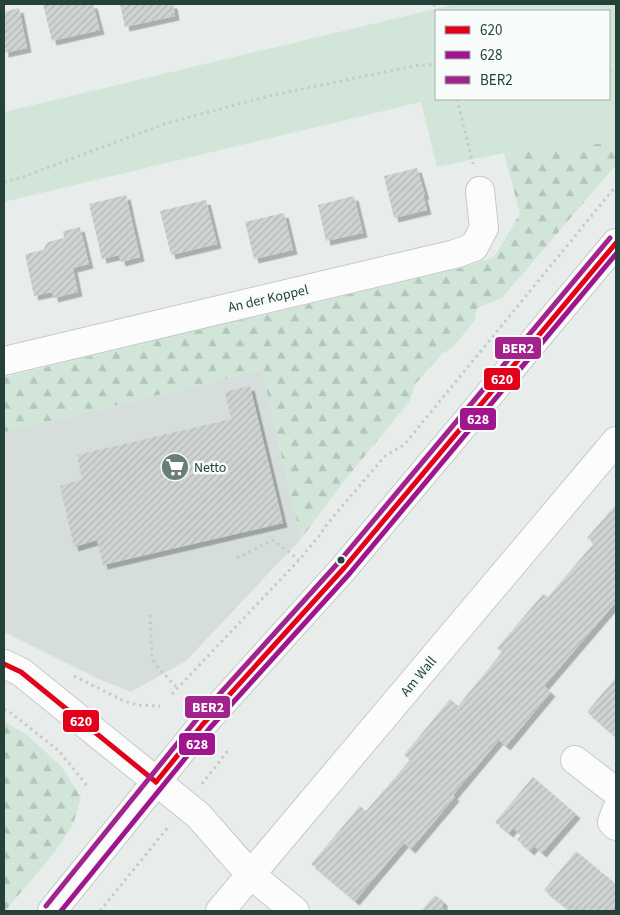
<svg xmlns="http://www.w3.org/2000/svg" width="620" height="915" font-family="'Source Sans 3',sans-serif">
  <defs>
    <pattern id="forest-firs" width="22" height="20" patternUnits="userSpaceOnUse" patternTransform="scale(1.25)"><rect width="22" height="20" fill="#d1e6d8"/><path d="M5 1l3.5 6h-7zM16 11l3.5 6h-7z" fill="#b3c6ba"/></pattern>
    <pattern id="building-hatch" width="6" height="6" patternUnits="userSpaceOnUse" patternTransform="scale(1.25)"><rect width="6" height="6" fill="#cfd4d2"/><path d="M-1 1l2-2M0 6l6-6M5 7l2-2" fill="none" stroke="#b2b7b5"/></pattern>
    <filter id="shadow"><feDropShadow dx="4.5" dy="4.5" stdDeviation="0" flood-color="#0004"/></filter>
  </defs>
  <rect width="100%" height="100%" fill="#e8edeb"/>
  <!-- built -->
  <polygon fill="#d6dedb" points="262,370 301,539 186,661 131,692 101,680 4,632 4,432"/>
  <!-- forest -->
  <g fill="url(#forest-firs)">
    <polygon points="616,142 615,166 502,298 477,308 475,320 453,347 442,354 416,383 409,402 345,480 301,539 262,370 4,432 4,377 464,267 494,257 520,214 504,153"/>
    <polygon points="4,721 27,735 61,766 81,797 73,825 54,853 5,911 4,911"/>
  </g>
  <!-- green -->
  <path fill="#d1e6d8" fill-rule="evenodd" d="M 456,4 L 616,4 L 616,142 L 504,153 L 437,167 L 421,102 L 4,202 L 4,112 ZM 436,11 L 609,11 L 609,99 L 436,99 Z"/>
  <!-- building -->
  <g fill="url(#building-hatch)" filter="url(#shadow)">
    <polygon points="43,4 93,4 100,30 52,41"/>
    <polygon points="120,4 173,4 175,16 125,27"/>
    <polygon points="19,8 27,48 4,53 4,12"/>
    <polygon points="417,168 425,195 423,195 427,210 394,218 384,176"/>
    <polygon points="126,195 140,257 121,262 119,255 102,259 89,204"/>
    <polygon points="354,196 363,233 326,241 318,205"/>
    <polygon points="206,200 217,244 171,255 160,211"/>
    <polygon points="284,213 293,250 254,259 245,222"/>
    <polygon points="80,227 89,264 73,268 78,292 54,298 52,292 34,296 25,254 43,250 48,242 64,238 63,231"/>
    <polygon points="250,386 283,523 103,565 97,540 74,547 60,486 82,479 77,455 231,419 225,392"/>
    <polygon points="616,504 616,602 544,686 551,692 506,746 499,740 453,795 455,797 411,849 404,843 355,901 311,864 360,806 366,811 410,760 404,755 450,699 458,706 502,652 497,648 543,594 548,597 594,543 587,538"/>
    <polygon points="616,677 616,737 587,712"/>
    <polygon points="533,777 576,814 542,853 534,846 530,851 517,840 521,835 513,828 509,833 495,822"/>
    <polygon points="576,851 616,884 616,911 571,911 544,890"/>
    <polygon points="435,895 443,901 443,909 446,911 421,911"/>
  </g>
  <g fill="none" stroke-linecap="round" stroke-linejoin="round">
    <defs>
      <g id="minor">
        <polyline points="4,361 455,254 474,247 484,228 480,191"/>
        <polyline points="4,664 21,672 198,815 250,874 295,911"/>
        <polyline points="575,760 616,792"/>
        <polyline points="616,811 612,822 616,826"/>
        <polyline points="220,911 616,441"/>
      </g>
      <polyline id="tertiary" points="52,911 203,724 344,568 616,243"/>
    </defs>
    <!-- minor casing -->
    <use href="#minor" stroke="#c5cac8" stroke-width="30"/>
    <!-- tertiary casing -->
    <use href="#tertiary" stroke="#c5cac8" stroke-width="30"/>
    <!-- path -->
    <g stroke="#c3ccca" stroke-width="3" stroke-dasharray="2.5 4" stroke-linecap="butt">
      <polyline points="434,4 436,12"/>
      <polyline points="609,70 616,72"/>
      <polyline points="457,99 473,164"/>
      <polyline points="4,182 20,178 167,123 273,95 414,66 436,64"/>
      <polyline points="237,558 273,540 299,560"/>
      <polyline points="150,615 152,656 155,664 177,688"/>
      <polyline points="74,676 124,701 138,705 160,706"/>
      <polyline points="172,694 299,560 319,536 327,524 385,456 404,445 616,186"/>
      <polyline points="4,709 11,713 59,751 89,788"/>
      <polyline points="202,784 229,749"/>
      <polyline points="100,911 169,826"/>
    </g>
    <!-- minor -->
    <use href="#minor" stroke="#fcfcfc" stroke-width="28"/>
    <!-- tertiary -->
    <use href="#tertiary" stroke="#fcfcfc" stroke-width="28"/>
    <defs>
      <g id="bus-1">
        <polyline points="4,664 21,672 156,782"/>
        <polyline points="156,782 203,724 344,568 616,243"/>
      </g>
      <polyline id="bus-2" points="61,911 209,729 350,573 616,254"/>
      <polyline id="bus-3" points="46,906 197,719 338,563 610,238"/>
    </defs>
    <!-- bus-1 casing -->
    <use href="#bus-1" stroke="#f7fbf9" stroke-width="9"/>
    <!-- bus-2 casing -->
    <use href="#bus-2" stroke="#f7fbf9" stroke-width="9"/>
    <!-- bus-3 casing -->
    <use href="#bus-3" stroke="#f7fbf9" stroke-width="9"/>
    <!-- bus-1 -->
    <use href="#bus-1" stroke="#e2001a" stroke-width="5"/>
    <!-- bus-2 -->
    <use href="#bus-2" stroke="#a0148e" stroke-width="5"/>
    <!-- bus-3 -->
    <use href="#bus-3" stroke="#a3238e" stroke-width="5"/>
  </g>
  <!-- icons -->
  <defs>
    <symbol id="supermarket-disc" viewBox="-11 -11 22 22"><circle r="9.5" fill="#697e78" stroke="#f7fbf9"/><path d="M-6-5.5h2.5l.6 2H6L4.5 2H-2.5L-4.4-4H-6ZM-1.5 3.2a1.3 1.3 0 1 0 .1 0ZM3 3.2a1.3 1.3 0 1 0 .1 0Z" fill="#fff"/></symbol>
  </defs>
  <g fill-rule="evenodd">
    <use href="#supermarket-disc" x="159" y="451" width="32" height="32"/>
  </g>
  <!-- markers -->
  <circle fill="#24423a" stroke="#f7fbf9" stroke-width="2" cx="341" cy="560" r="4.5"/>
  <g text-anchor="middle" stroke-width="5" stroke-linejoin="round" paint-order="stroke">
    <!-- street labels -->
    <g font-size="14" fill="#24423a" stroke="#f7fbf9">
      <text transform="translate(268 298) rotate(-13)" y="5">An der Koppel</text>
      <text transform="translate(418 676) rotate(-50)" y="5">Am Wall</text>
    </g>
    <!-- poi labels -->
    <g font-size="14" fill="#24423a" stroke="#f7fbf9" text-anchor="start">
      <text x="194" y="472">Netto</text>
    </g>
  </g>
  <g stroke="#f7fbf9" stroke-width="2">
    <rect x="494" y="336" width="48" height="24" rx="5" fill="#a3238e"/>
    <rect x="483" y="367" width="38" height="24" rx="5" fill="#e2001a"/>
    <rect x="459" y="407" width="38" height="24" rx="5" fill="#a0148e"/>
    <rect x="184" y="695" width="47" height="24" rx="5" fill="#a3238e"/>
    <rect x="62" y="709" width="38" height="24" rx="5" fill="#e2001a"/>
    <rect x="178" y="732" width="38" height="24" rx="5" fill="#a0148e"/>
  </g>
  <g font-size="14" text-anchor="middle" font-weight="bold" fill="#fff">
    <text x="518" y="353">BER2</text>
    <text x="502" y="384">620</text>
    <text x="478" y="424">628</text>
    <text x="208" y="712">BER2</text>
    <text x="81" y="726">620</text>
    <text x="197" y="749">628</text>
  </g>
  <!-- border -->
  <rect width="620" height="915" fill="none" stroke="#24423a" stroke-width="10"/>
  <!-- legend -->
  <rect x="435" y="10" width="175" height="90" fill="#f7fbf9" stroke="#a3b1ad"/>
  <rect x="445" y="26" width="25" height="8" fill="#e2001a" stroke="#a3b1ad"/>
  <text x="480" y="35" font-size="15" fill="#24423a">620</text>
  <rect x="445" y="51" width="25" height="8" fill="#a0148e" stroke="#a3b1ad"/>
  <text x="480" y="60" font-size="15" fill="#24423a">628</text>
  <rect x="445" y="76" width="25" height="8" fill="#a3238e" stroke="#a3b1ad"/>
  <text x="480" y="85" font-size="15" fill="#24423a">BER2</text>
</svg>
